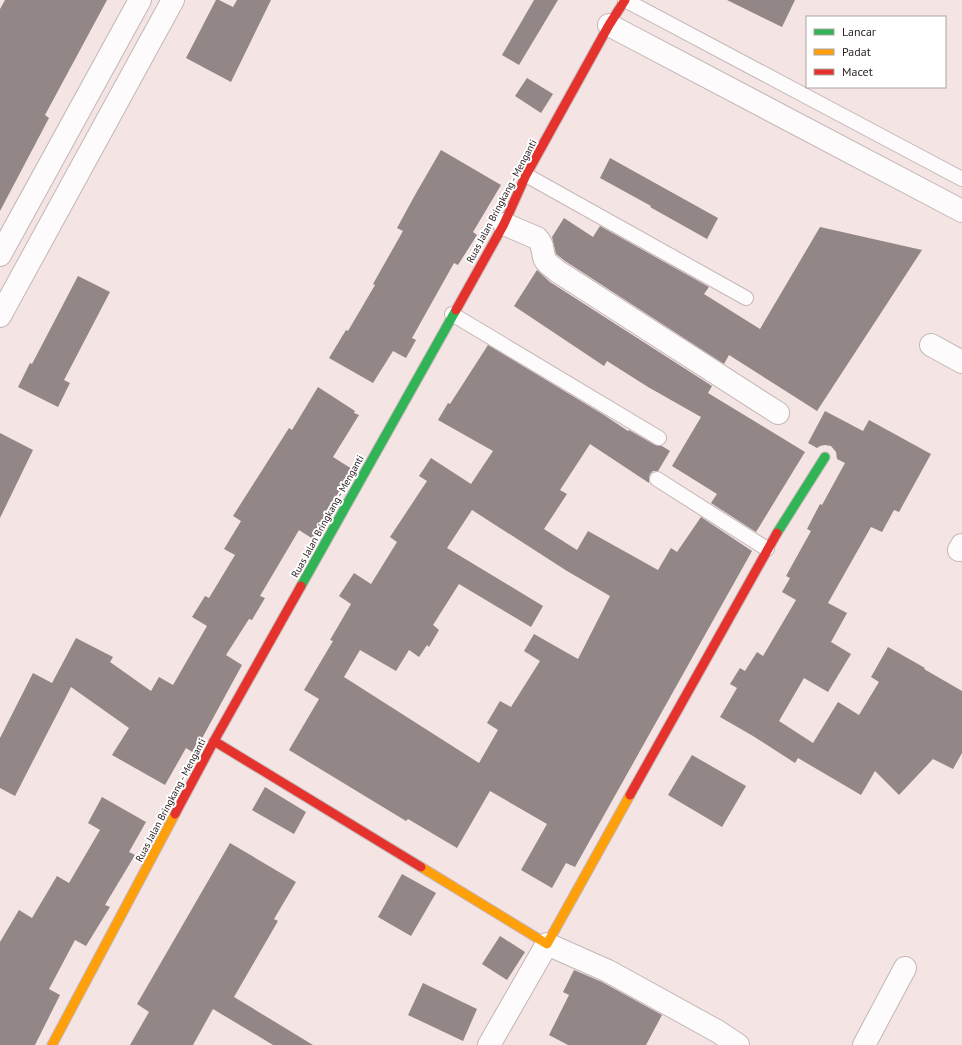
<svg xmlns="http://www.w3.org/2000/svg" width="962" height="1045" font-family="'PT Sans',sans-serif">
  <rect width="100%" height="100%" fill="#f4e4e4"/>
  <!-- building -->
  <g fill="#928686" fill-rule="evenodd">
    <polygon points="5,0 107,0 45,115 49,118 0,211 0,9"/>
    <polygon points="216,0 219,0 233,7 237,0 271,0 231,82 186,58"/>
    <polygon points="534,0 558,0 519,65 502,55"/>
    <polygon points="727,0 795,0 782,27"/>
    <polygon points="527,78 553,94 541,113 515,96"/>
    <polygon points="441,150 501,185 473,232 477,235 458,265 454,263 412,338 416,340 406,358 393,351 373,383 329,358 346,330 348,331 375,285 373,284 403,231 397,228 415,195"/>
    <polygon points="610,158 718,218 707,239 650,207 651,206 600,178"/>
    <polygon points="564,218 593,237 600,226 709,287 704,294 760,329 820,227 922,250 817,411 729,355 724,364 565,261 556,254 552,237"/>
    <polygon points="537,270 550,282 712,386 708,393 805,452 756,532 711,503 717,494 672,466 701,417 648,387 607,361 604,366 514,306"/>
    <polygon points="78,276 110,292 64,380 70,383 58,407 18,387 30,363 32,364"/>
    <path d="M 488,345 L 604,415 L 628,431 L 629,430 L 655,445 L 662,446 L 670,451 L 658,471 L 653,471 L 650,474 L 649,478 L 649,483 L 590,444 L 560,490 L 567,494 L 544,529 L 577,550 L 588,531 L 658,570 L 671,548 L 677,552 L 701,517 L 752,551 L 575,867 L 566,863 L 552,888 L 521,870 L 547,824 L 490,791 L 457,848 L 408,819 L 406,821 L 289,750 L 319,699 L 304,690 L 333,641 L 330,640 L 351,604 L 339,596 L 354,573 L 371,584 L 397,542 L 390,537 L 427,481 L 419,476 L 431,458 L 471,484 L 493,451 L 438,420 L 448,403 L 450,404 ZM 472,510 L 567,571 L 610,596 L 578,659 L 534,634 L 524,651 L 540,661 L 511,707 L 500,701 L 487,723 L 498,730 L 479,763 L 344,677 L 360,650 L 396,671 L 409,650 L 419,657 L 427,645 L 429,647 L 439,630 L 433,625 L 459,584 L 531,627 L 543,606 L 447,548 Z"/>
    <polygon points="318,387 355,411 354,413 359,415 333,457 352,469 313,539 299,530 260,596 265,598 252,620 249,619 226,655 242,665 194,753 186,748 165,785 112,755 129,728 71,687 15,796 0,788 0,738 33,673 52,683 76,638 113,657 110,662 151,691 159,677 173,685 207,626 192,617 205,596 209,598 235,555 224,549 241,521 233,516 289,428 292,430"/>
    <polygon points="825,411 863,431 869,420 931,454 899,512 894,510 882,532 871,527 828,603 847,613 831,642 851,654 828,692 804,678 779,721 813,743 838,702 859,715 879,682 871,677 888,647 925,668 924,669 962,691 962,753 953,769 933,759 899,795 875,771 861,795 798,758 795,763 753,736 720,717 737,688 730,684 740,668 745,671 757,652 763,656 796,600 782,592 790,578 786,576 811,531 807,529 820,504 822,505 845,463 837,459 836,452 831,446 825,445 820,446 817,448 808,443"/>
    <polygon points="0,433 33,450 0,518"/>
    <polygon points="692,755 746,786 722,827 668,795"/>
    <polygon points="265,787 306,812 294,834 252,810"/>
    <polygon points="102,797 146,822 129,852 135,855 105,905 110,907 86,946 75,940 49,989 60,995 35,1045 0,1045 0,942 19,910 32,918 57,876 69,883 100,830 88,823"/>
    <polygon points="230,843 296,882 274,919 278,921 234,997 313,1045 273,1045 213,1009 193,1045 130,1045 149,1012 137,1004"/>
    <polygon points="402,874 436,893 411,936 378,917"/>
    <polygon points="500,936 525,952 507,980 482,964"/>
    <polygon points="574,970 602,982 662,1015 646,1045 568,1045 549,1035 569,995 563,992"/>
    <polygon points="423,983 477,1009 463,1041 408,1015"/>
  </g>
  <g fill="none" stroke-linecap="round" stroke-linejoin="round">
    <defs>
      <g id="lane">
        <polyline points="625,0 962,179"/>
        <polyline points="526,175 746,298"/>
        <polyline points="452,314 659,438"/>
        <polyline points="657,479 767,549"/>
      </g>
      <g id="street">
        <polyline points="609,25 962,211"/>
        <path d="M 504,224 L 537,238 C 543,244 542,249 544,257 C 545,263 553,267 557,271 L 778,413"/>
        <polyline points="0,255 140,0"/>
        <polyline points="0,316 173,0"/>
        <polyline points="931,345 962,362"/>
        <polyline points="959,550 962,545"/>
        <polyline points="489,1045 547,944 608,971 717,1031 738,1045"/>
        <polyline points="864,1045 905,968"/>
      </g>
      <g id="fast">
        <polyline points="777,533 825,457"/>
        <polyline points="301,586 456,310"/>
      </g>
      <g id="slow">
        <polyline points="421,867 547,944 630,795"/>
        <polyline points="52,1045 175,814"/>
      </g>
      <g id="jam">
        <polyline points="456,310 504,224 526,175 609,25 625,0"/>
        <polyline points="214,741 421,867"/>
        <polyline points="630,795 777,533"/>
        <polyline points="175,814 214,741 301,586"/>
      </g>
    </defs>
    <!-- lane casing -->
    <use href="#lane" stroke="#c4b7b7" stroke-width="16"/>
    <!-- street casing -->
    <use href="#street" stroke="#c4b7b7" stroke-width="24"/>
    <!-- fast casing -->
    <use href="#fast" stroke="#c4b7b7" stroke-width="11"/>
    <!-- slow casing -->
    <use href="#slow" stroke="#c4b7b7" stroke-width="11"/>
    <!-- jam casing -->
    <use href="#jam" stroke="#c4b7b7" stroke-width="11"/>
    <!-- lane -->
    <use href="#lane" stroke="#fdfbfb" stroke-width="14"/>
    <!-- street -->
    <use href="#street" stroke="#fdfbfb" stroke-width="22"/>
    <!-- fast -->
    <use href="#fast" stroke="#30b455" stroke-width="9"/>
    <!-- slow -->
    <use href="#slow" stroke="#ff9f0a" stroke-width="9"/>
    <!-- jam -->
    <use href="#jam" stroke="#e5322d" stroke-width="9"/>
  </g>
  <g text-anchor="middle" stroke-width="4" stroke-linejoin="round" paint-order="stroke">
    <!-- street labels -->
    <g font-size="10" fill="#281e1e" stroke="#fff">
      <text transform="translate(501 201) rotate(-62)" y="4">Ruas Jalan Bringkang - Menganti</text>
      <text transform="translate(327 516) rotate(-61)" y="4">Ruas Jalan Bringkang - Menganti</text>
      <text transform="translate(170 800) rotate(-62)" y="4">Ruas Jalan Bringkang - Menganti</text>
    </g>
  </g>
  <!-- legend -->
  <rect x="806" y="16" width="140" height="72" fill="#ffffff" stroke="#a9a5a5"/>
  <rect x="814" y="29" width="20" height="6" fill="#30b455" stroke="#a9a5a5"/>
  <text x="842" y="36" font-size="12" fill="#281e1e">Lancar</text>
  <rect x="814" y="49" width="20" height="6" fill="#ff9f0a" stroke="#a9a5a5"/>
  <text x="842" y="56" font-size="12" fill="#281e1e">Padat</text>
  <rect x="814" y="69" width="20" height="6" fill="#e5322d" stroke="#a9a5a5"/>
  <text x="842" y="76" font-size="12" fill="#281e1e">Macet</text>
</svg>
